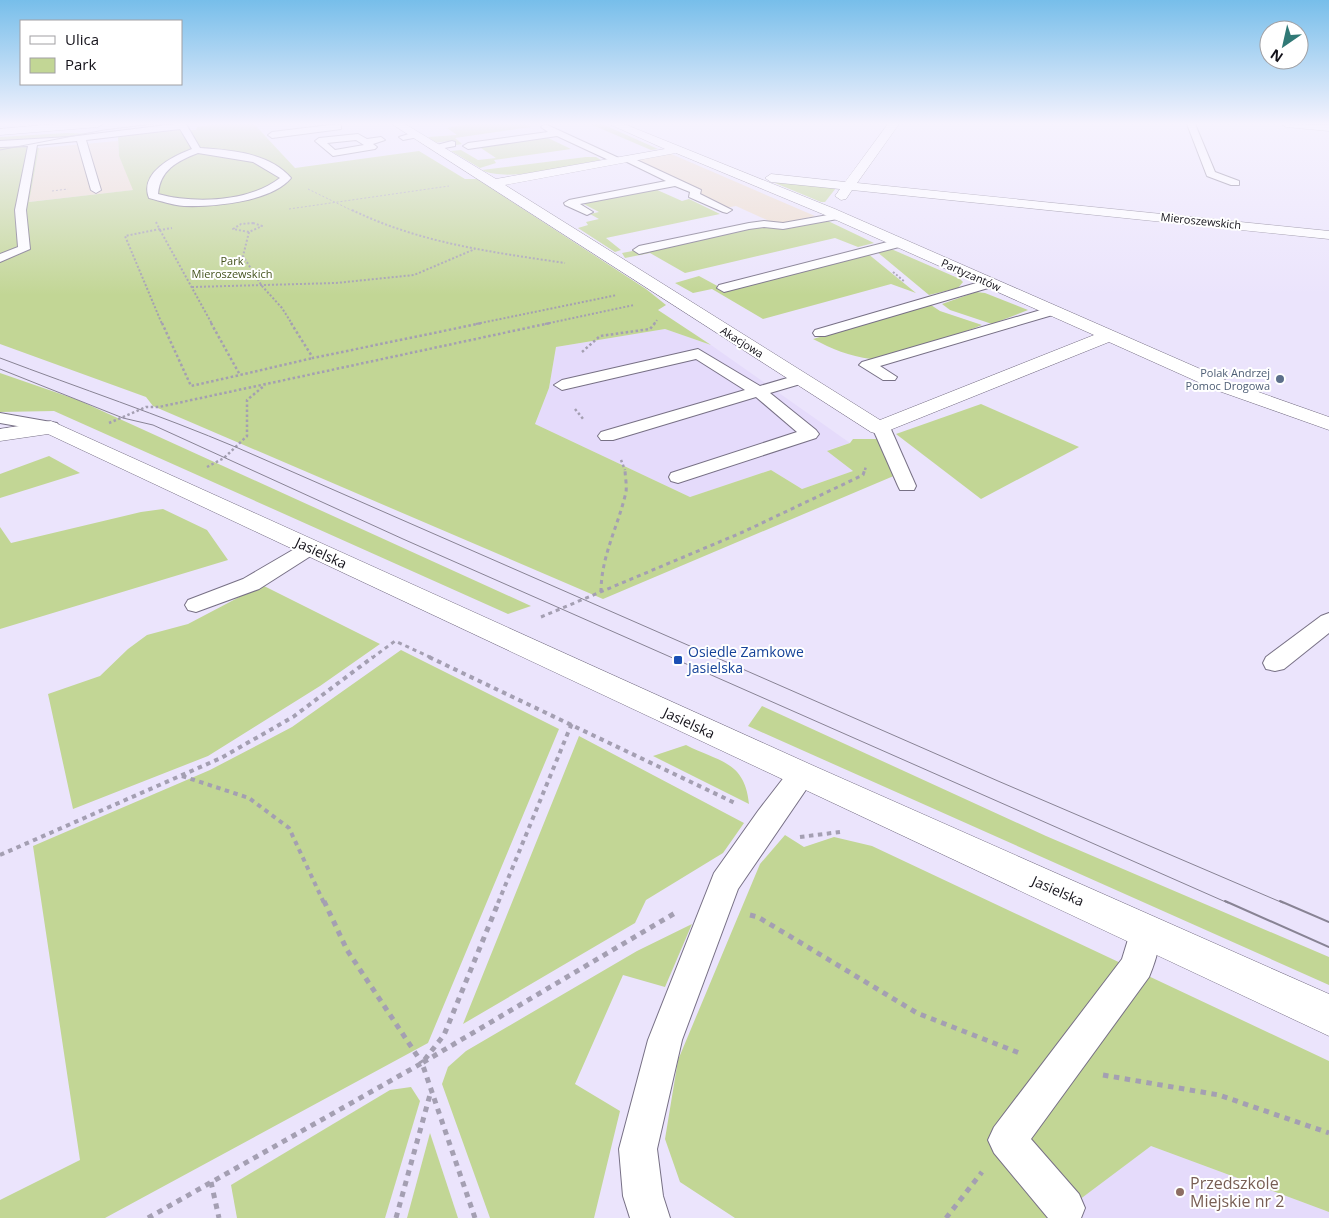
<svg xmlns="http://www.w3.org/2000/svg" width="1329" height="1218" font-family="'Open Sans',sans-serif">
  <rect width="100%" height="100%" fill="#ebe4fc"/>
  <!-- commercial -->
  <g fill="#ecdbc9">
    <polygon points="118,141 119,156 134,190 29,202 39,148"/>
    <polygon points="669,153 815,216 778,225 736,206 725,208 633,159"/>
  </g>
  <!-- built -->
  <g fill="#e5dbfb">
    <polygon points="665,329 711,345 850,443 828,450 853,471 802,489 771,470 690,497 535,424 549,388 556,347"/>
    <polygon points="1151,1146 1329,1212 1329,1218 1052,1218"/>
  </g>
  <!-- green -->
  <g fill="#c2d695">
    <polygon points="254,124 295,168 419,151 465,179 477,179 646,289 666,305 658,310 711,345 665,329 556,347 549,388 535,424 690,497 771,470 802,489 853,471 827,451 850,443 853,439 881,439 896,475 603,599 153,406 146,397 0,344 0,146 39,148 29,202 133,190 119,156 118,137 115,136 162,130 196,130 197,127 218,124"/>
    <polygon points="468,124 525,124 531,127 455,138 462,144 456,145 448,141 435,143 428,137 457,135 447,128"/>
    <polygon points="590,124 602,124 658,149 651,150"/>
    <polygon points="66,133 96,134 59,140 0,143 0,137"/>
    <polygon points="546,137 571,149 494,160 496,163 480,168 451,151 461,150 478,160 496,158 478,146"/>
    <path d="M 586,157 L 596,157 L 601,160 C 570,165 508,183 482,170 Z"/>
    <polygon points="770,181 836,188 825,202 821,202"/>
    <polygon points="655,189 682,201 689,199 720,214 606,238 621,250 615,252 578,228 588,225 586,222 599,219 590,214 599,212 580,202"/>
    <polygon points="828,221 874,243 858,247 835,238 685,273 650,253 625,258 622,253 759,227 782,228"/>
    <polygon points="889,248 960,279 963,282 958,288 929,295 876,251"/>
    <polygon points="867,253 916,293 891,284 763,319 712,289 693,293 675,283 699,276 723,289"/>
    <polygon points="976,292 985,293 1028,310 992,324 950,310 942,304"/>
    <path d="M 931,305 L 940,311 L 982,325 C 965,332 886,360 871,359 C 849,356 832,349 813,339 Z"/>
    <polygon points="0,373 78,400 531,606 508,614 54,411 0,412"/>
    <polygon points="981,404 1079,447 981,499 896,434"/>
    <polygon points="49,456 80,473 0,498 0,474"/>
    <polygon points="163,509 207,530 228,560 0,629 0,527 11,543 141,512"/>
    <polygon points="262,585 380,644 320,686 208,756 73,809 48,694 100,676 128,649 147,635 188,624"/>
    <polygon points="401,650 559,729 428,1043 105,1218 0,1218 0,1200 80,1160 33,846 210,770 292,727"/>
    <polygon points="762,706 1046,836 1329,957 1329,985 748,726"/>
    <polygon points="579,736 744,823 723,853 646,900 635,923 463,1024"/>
    <path d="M 686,745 C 719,762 745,761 749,804 L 653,756 Z"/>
    <polygon points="785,835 804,847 834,837 872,846 1329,1061 1329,1212 1151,1146 1055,1218 735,1218 680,1182 665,1139 678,1060 760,864"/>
    <polygon points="692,924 665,987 623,975 575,1084 620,1111 594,1218 490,1218 442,1084 448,1067 466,1051 637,951"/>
    <polygon points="411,1087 420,1101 385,1218 237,1218 231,1185 390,1090"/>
    <polygon points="430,1133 458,1218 407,1218"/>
  </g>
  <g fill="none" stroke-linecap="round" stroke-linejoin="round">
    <defs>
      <g id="service">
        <path d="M 175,124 L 186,124 L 200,148 C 231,150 270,153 291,178 C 271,202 213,207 184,206 C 172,205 161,201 149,198 C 139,173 173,156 192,149 L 180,129 L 86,140 L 101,190 L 96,193 L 91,190 L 77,141 L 37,145 L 26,210 L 30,249 L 0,262 L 0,254 L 18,247 L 15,210 L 28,146 L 0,147 L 0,141 L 69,137 ZM 198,153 L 253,162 L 280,178 C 249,202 195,204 158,194 C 160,170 177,161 198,153 Z"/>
        <polygon points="338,124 341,125 341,129 272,138 268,135 272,132"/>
        <polygon points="545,124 621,159 623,161 615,163 557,136 468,149 463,146 468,143 548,132 541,127"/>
        <polygon points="1187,124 1195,124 1215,172 1239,181 1239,185 1231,185 1207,176"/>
        <polygon points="415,132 418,133 418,137 403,140 399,137"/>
        <path d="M 358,134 L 367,139 L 381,137 L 385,140 L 373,144 L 377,147 L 375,149 L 333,156 L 315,141 L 319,138 ZM 356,140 L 364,145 L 335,150 L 327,143 Z"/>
        <polygon points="452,141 455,142 455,146 434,150 429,147"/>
        <polygon points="628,156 701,190 700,194 732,210 727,213 723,212 689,197 690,192 675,186 580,204 593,212 587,215 565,205 564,203 569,200 666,181 625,161 623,159"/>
        <polygon points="839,213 845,216 843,218 783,229 764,227 749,229 639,254 633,250 639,246 749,223 764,221 783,223"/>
        <polygon points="899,239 905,243 903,246 724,292 717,288 719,285"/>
        <polygon points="990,279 995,280 997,283 995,286 825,336 815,336 813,333 815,330"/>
        <polygon points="1051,307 1058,311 1056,314 880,366 897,377 895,380 883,380 859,365 862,362"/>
        <polygon points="698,349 760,386 801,374 807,376 809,379 807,382 770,393 816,430 819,434 816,438 678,483 671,481 669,477 671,473 797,432 756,397 613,440 601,440 598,436 601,432 745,390 696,359 562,390 554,385 562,380"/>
        <polygon points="0,413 51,422 57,423 60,427 57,431 51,432 0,423"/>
        <polygon points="881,422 887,423 890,427 916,486 914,490 900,490 898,486 872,427 875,423"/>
        <polygon points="310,542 317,544 320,548 317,552 259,589 196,612 188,610 185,605 188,600 243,579 303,544"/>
        <polygon points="1329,613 1329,633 1284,669 1275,671 1266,669 1263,663 1266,657 1321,616"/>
        <polygon points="802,764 812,767 816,775 738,889 682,1040 657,1149 663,1196 670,1218 630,1218 623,1196 619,1149 648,1040 714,873 758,811 792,767"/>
        <path d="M 1145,915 L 1156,920 C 1164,937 1156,960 1149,977 L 1031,1139 L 1079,1194 L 1085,1208 L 1081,1218 L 1048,1218 L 994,1153 L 988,1140 L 994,1127 L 1122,959 L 1134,920 Z"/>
      </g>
      <g id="minor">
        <path d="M 392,124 L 405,124 L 496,179 L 665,149 L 609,124 L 624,124 L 835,209 L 1230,382 L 1329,417 L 1329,430 L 1216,390 L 1109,342 L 885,432 L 878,434 L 871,432 ZM 676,153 L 825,215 L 1094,335 L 880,420 L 505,185 Z"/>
        <polygon points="888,124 899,124 857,183 1329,231 1329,239 852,190 846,199 841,200 835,196 840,189 771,182 765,178 771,174 845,182"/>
        <polygon points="1281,124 1329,125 1329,131 1286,127"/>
        <polygon points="51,421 814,766 1329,994 1329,1036 48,434 0,441 0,429"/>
      </g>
      <polygon id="tertiary" points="56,124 103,124 98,127 0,135 0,129"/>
    </defs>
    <!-- service casing -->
    <use href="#service" stroke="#777085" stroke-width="2"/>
    <!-- minor casing -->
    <use href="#minor" stroke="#777085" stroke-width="1"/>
    <!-- tertiary casing -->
    <use href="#tertiary" stroke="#777085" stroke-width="1"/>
    <!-- path-far5 -->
    <g stroke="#a49fb2" stroke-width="1" stroke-dasharray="2 2" stroke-linecap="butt">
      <polyline points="308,189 355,212"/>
      <polyline points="52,191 68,189"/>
      <polyline points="289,209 449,186"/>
    </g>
    <!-- path-far4 -->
    <g stroke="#a49fb2" stroke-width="2" stroke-dasharray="2 2" stroke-linecap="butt">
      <path d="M 352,210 C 420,243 491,252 565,263"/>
      <polyline points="156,222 160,230 172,228"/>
      <polygon points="253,223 262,226 249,232 233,229 241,224"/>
      <polyline points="160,229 125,236 162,324"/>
      <polyline points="160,230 212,324"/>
      <polyline points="249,232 243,256 262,286 282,308 292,324"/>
      <polyline points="893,272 905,282"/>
      <polyline points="192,287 336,283 414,275 475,249"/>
      <polyline points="476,324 617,295"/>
      <polyline points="545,324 634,305"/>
      <polyline points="654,324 657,320"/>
    </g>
    <!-- path-far3 -->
    <g stroke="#a49fb2" stroke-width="2.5" stroke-dasharray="2.5 2.5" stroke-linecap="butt">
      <polyline points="162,323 191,386 240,375"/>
      <polyline points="211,323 240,375 313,358"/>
      <polyline points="291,323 313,358 482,323"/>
      <polyline points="582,352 600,336 650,329 655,323"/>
      <polyline points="575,409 584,420"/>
      <polyline points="109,423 146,407 159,407 550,323"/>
      <polyline points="621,460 625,470"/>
      <polyline points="207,467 224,458 247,436 247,400 265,385"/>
      <polyline points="865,470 866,466"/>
    </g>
    <!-- path-far2 -->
    <g stroke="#a49fb2" stroke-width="3" stroke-dasharray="4 4" stroke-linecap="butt">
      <path d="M 601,592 C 601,556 618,527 626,492 C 627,485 625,476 625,469"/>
      <polyline points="541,617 743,532 863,475 865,469"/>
      <polyline points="372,658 395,641 432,658"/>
    </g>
    <!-- path-far1 -->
    <g stroke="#a49fb2" stroke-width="4" stroke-dasharray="4.5 4.5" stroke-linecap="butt">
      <polyline points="429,657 737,804"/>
      <polyline points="182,776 249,798 289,828 324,903"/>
      <polyline points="800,837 840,832"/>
      <polyline points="0,855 221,758 293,717 373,657"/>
      <polyline points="498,903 572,723"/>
    </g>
    <!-- path -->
    <g stroke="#a49fb2" stroke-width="5" stroke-dasharray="5.5 5.5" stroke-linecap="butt">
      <polyline points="324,901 347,950 422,1063"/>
      <polyline points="750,915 758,917 917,1013 1022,1054"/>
      <polyline points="1103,1075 1219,1095 1329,1133"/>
      <polyline points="211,1182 219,1218"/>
      <polyline points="148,1218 422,1063 444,1035 499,901"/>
      <polyline points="396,1218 431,1091"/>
      <polyline points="475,1218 422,1063 675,913"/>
      <polyline points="946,1218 982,1172"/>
    </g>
    <!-- service -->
    <use href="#service" fill="#fff" fill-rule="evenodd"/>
    <!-- minor -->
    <use href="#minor" fill="#fff" fill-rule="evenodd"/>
    <!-- tertiary -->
    <use href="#tertiary" fill="#fff" fill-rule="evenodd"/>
    <!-- tram-far1 -->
    <g stroke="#888394" stroke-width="1">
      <polyline points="0,150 104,130 153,124"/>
      <path d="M 0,358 C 79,388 160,415 238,448 L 998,781 L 1283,903"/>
      <polyline points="0,369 123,418 153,425 403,539 1228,903"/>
    </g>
    <!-- tram -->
    <g stroke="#888394" stroke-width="2">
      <polyline points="1225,901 1329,947"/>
      <polyline points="1280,901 1329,922"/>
    </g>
  </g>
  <!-- sky -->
  <linearGradient id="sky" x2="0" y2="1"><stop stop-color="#77beea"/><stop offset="0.42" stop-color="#f6f3fe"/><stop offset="1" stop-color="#f6f3fe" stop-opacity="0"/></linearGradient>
  <rect width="1329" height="295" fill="url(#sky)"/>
  <!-- markers -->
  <circle fill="#5c6f8a" stroke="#fff" stroke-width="2" cx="1280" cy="379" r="5"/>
  <rect fill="#1a4fb4" stroke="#fff" stroke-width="2" x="673" y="655" width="10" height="10" rx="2.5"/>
  <circle fill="#8d6e63" stroke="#fff" stroke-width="2" cx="1180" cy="1192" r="5"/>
  <g text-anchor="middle" stroke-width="4" stroke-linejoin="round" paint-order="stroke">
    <!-- far-street labels -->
    <g font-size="11" fill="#131119" stroke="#fff">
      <text transform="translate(1201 221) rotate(6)" y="4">Mieroszewskich</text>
      <text transform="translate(971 275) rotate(24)" y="4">Partyzantów</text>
      <text transform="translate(742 342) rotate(32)" y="4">Akacjowa</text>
    </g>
    <!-- far-park labels -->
    <g font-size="11" fill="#45531e" stroke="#fff">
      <text x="232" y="265">Park<tspan x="232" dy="13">Mieroszewskich</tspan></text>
    </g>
    <!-- far-service labels -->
    <g font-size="11" fill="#4e5e75" stroke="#fff" text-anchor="end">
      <text x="1270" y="377">Polak Andrzej<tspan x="1270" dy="13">Pomoc Drogowa</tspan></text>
    </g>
    <!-- street labels -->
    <g font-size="14" fill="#131119" stroke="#fff">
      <text transform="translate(321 553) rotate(25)" y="5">Jasielska</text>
      <text transform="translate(689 723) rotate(25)" y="5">Jasielska</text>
      <text transform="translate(1058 891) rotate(24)" y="5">Jasielska</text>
    </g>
    <!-- transit labels -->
    <g font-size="14" fill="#164399" stroke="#fff" text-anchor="start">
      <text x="688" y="657">Osiedle Zamkowe<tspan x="688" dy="16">Jasielska</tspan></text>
    </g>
    <!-- near-education labels -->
    <g font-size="16" fill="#785e54" stroke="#fff" text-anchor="start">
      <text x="1190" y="1189">Przedszkole<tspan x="1190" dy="18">Miejskie nr 2</tspan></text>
    </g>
  </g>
  <!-- legend -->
  <rect x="20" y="20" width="162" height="65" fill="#ffffff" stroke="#a1a0a3"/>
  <rect x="30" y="36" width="25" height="8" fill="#ffffff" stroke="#a1a0a3"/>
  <text x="65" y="45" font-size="15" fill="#131119">Ulica</text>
  <rect x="30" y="58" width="25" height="15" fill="#c2d695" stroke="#a1a0a3"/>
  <text x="65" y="70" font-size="15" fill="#131119">Park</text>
  <!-- north arrow -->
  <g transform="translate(1284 45) rotate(214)"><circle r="24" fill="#ffffff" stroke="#a1a0a3"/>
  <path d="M0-4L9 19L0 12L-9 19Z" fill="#307976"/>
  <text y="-8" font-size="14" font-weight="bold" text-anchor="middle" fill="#131119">N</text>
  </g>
</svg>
